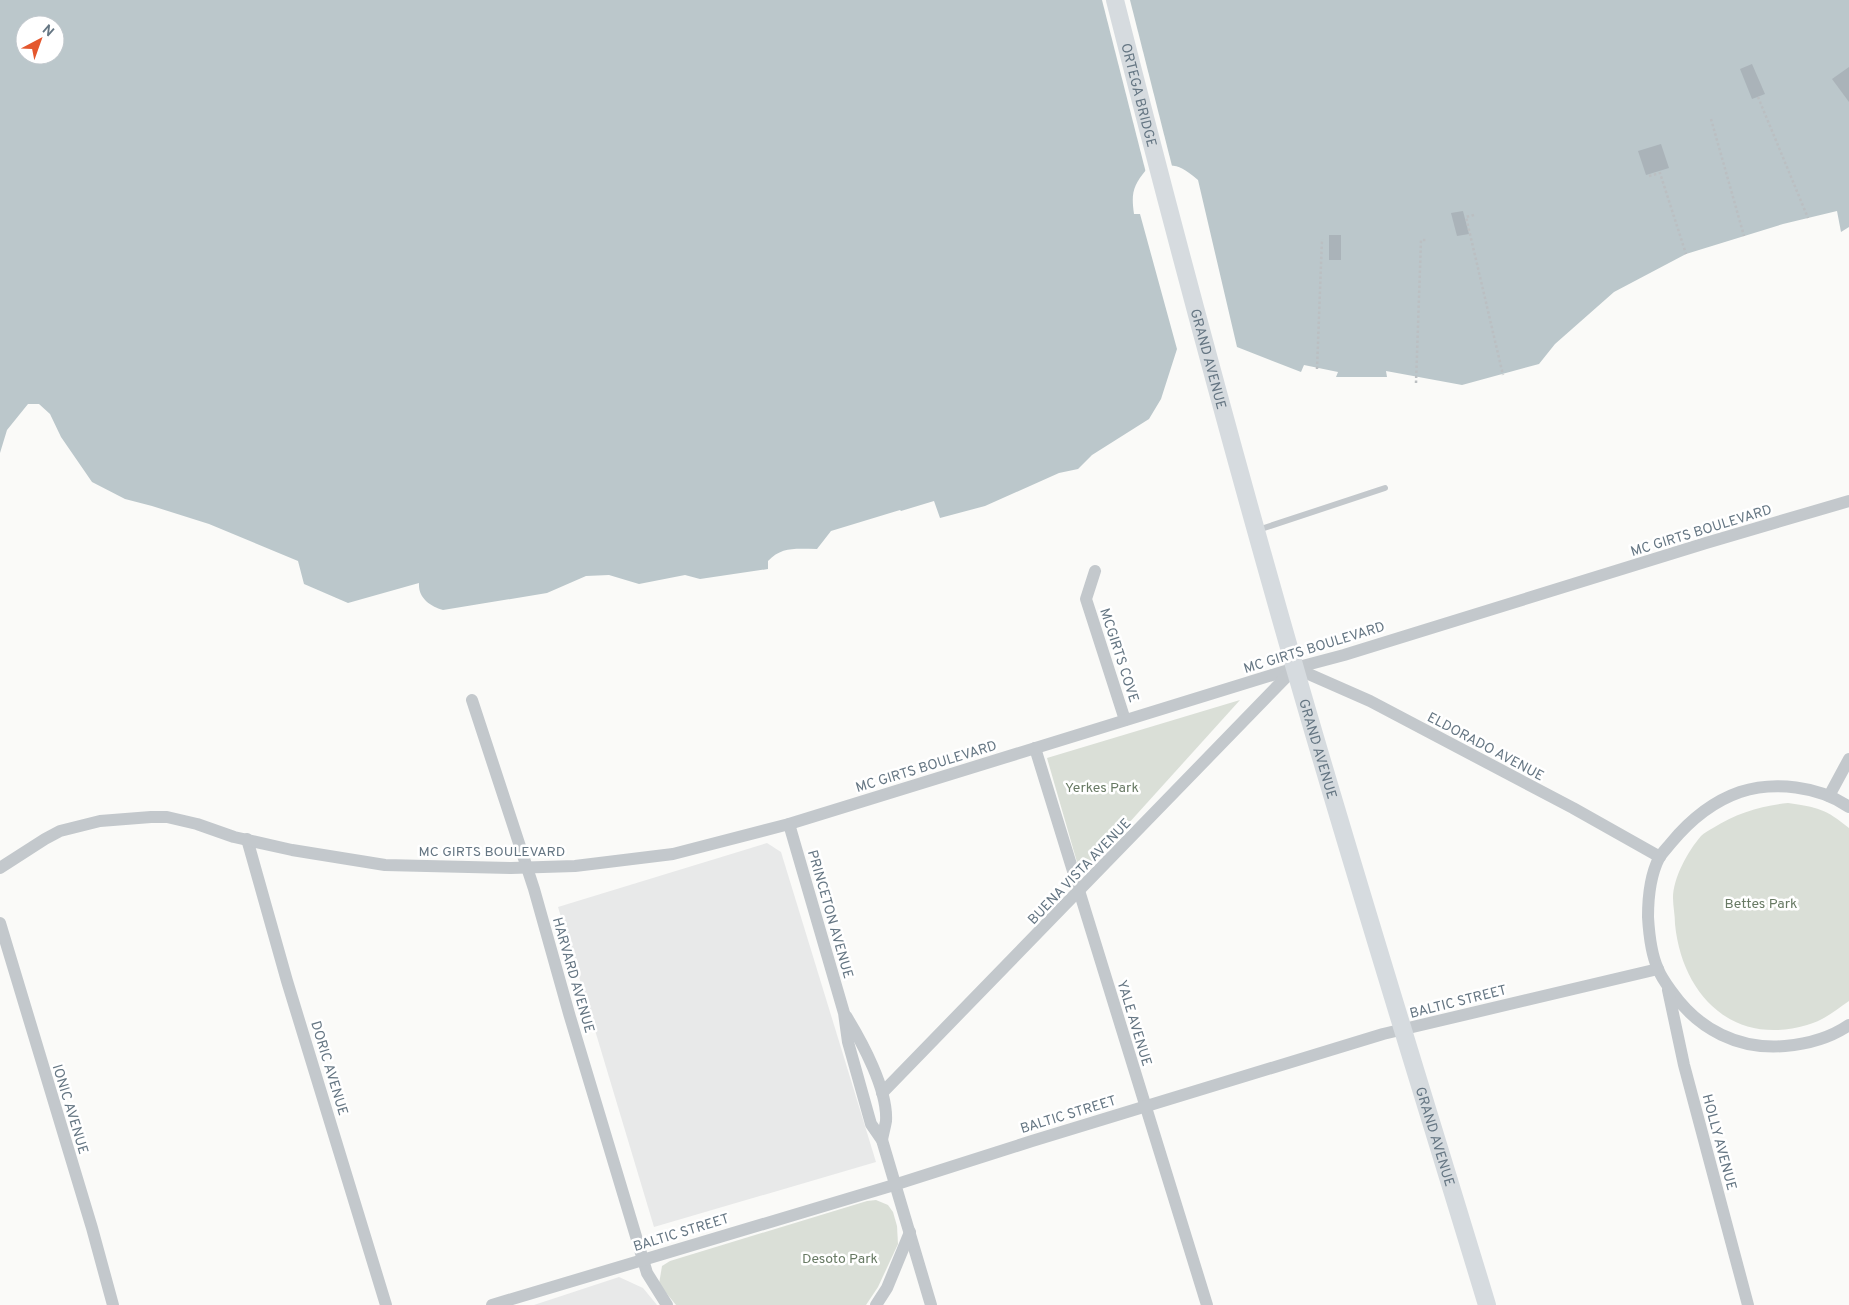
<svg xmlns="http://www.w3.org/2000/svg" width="1849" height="1305" font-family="Overpass,sans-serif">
  <rect width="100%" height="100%" fill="#fafaf8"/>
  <!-- built -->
  <g fill="#e8e9e9">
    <polygon points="767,843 781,852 876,1162 654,1227 558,907"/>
    <polygon points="619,1277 643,1288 657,1305 534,1305"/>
  </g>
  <!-- green -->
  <g fill="#dadfd7">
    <polygon points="1240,700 1081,876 1047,758"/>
    <path d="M 1788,803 C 1817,807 1826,809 1849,828 L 1849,1001 C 1836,1010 1823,1021 1807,1025 C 1733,1047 1682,995 1675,924 C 1675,915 1673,906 1673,898 C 1673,878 1688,851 1701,836 C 1704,833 1709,830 1713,828 C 1737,813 1761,806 1788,803 Z"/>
    <polygon points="876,1200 888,1205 893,1212 897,1226 898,1244 878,1287 866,1305 676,1305 659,1284 662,1266 670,1261 867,1201"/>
  </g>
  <!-- water -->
  <path fill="#bbc7cb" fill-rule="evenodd" d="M 0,0 L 1849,0 L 1849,227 L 1841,232 L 1837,211 L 1783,224 L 1686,254 L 1614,292 L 1555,344 L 1539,364 L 1462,385 L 1386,371 L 1387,377 L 1336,377 L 1338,372 L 1304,365 L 1301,372 L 1237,347 L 1198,180 C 1176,161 1172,164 1146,170 C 1133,186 1131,193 1134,214 L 1140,214 L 1177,349 L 1161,399 L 1149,419 L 1092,455 L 1078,469 L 1059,473 L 985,506 L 940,518 L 934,501 L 901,511 L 900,510 L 831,531 L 817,549 C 797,549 782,546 768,561 L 768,569 L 700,579 L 685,575 L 639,584 L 609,575 L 586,576 L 547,593 L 443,610 C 430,606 418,598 419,583 L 348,603 L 304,584 L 298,561 L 209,524 L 152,506 L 125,499 L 92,482 L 61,437 L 50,414 L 39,404 L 28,404 L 7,430 L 0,453 ZM 25,25 L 55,25 L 55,55 L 25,55 Z"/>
  <!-- pier -->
  <polygon fill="#fafaf8" points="1102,0 1130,0 1172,166 1146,173"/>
  <!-- building -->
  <g fill="#aab3b9">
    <polygon points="1752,64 1765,94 1752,99 1740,69"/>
    <polygon points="1849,67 1849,102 1832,79"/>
    <polygon points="1661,144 1669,168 1646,175 1638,151"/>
    <polygon points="1463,211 1469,234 1457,236 1451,213"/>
    <rect x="1329" y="235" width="12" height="25"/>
  </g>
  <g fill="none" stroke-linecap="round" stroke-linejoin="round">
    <!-- path -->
    <g stroke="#bbbfc2" stroke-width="2.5" stroke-dasharray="2.5 2.5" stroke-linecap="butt">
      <polyline points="1758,97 1808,218"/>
      <polyline points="1711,119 1744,236"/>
      <polyline points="1649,176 1660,173 1686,254"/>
      <polyline points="1474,215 1466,217 1503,375"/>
      <polyline points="1317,369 1322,239"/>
      <polyline points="1416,383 1421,240 1426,240"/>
    </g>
    <!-- service -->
    <polyline stroke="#c3c8cc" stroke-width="6" points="1258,530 1385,488"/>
    <!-- minor -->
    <g stroke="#c3c8cc" stroke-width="12">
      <polyline points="1095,571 1086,599 1125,720"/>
      <polyline points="472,700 534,889 570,1017 647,1273 667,1305"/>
      <polyline points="1035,748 1207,1305"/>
      <polyline points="1829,796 1849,759"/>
      <path d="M 1849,807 C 1819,786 1774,781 1740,792 C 1711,802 1690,820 1671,843 C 1667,848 1662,853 1659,858 C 1650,876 1648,898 1648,917 C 1649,934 1651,954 1658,969 C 1661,977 1667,985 1672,992 C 1699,1030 1739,1050 1785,1046 C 1808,1044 1830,1038 1849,1025"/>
      <polyline points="789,824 844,1013 848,1042 871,1124 882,1140 931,1305"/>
      <polyline points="247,839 287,981 386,1305"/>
      <polyline points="0,868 45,839 60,831 100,821 151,817 167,817 197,824 234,837 292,850 385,865 511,868 575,866 673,854 789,824 1295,668 1344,655 1706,543 1849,501"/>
      <polyline points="0,923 92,1228 113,1305"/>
      <polyline points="1668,990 1684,1065 1748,1305"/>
      <path d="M 846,1016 C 862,1042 888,1090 886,1121 C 885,1127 883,1134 882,1140"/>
      <polyline points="882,1093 1295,668 1370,701 1573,808 1660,857"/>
      <polyline points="492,1305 894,1185 1032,1141 1383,1034 1658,969"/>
      <polyline points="876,1305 887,1288 910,1232"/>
    </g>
    <!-- secondary -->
    <path stroke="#d6dbdf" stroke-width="18" id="s1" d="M 1115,0 C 1172,225 1232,449 1296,672 C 1357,884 1423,1094 1487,1305"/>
  </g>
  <g text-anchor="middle" stroke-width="5" stroke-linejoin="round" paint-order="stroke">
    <!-- street labels -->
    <g font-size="14" fill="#657683" stroke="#fff">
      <text dy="5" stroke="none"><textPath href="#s1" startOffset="98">ORTEGA BRIDGE</textPath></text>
      <text dy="5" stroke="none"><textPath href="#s1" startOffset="371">GRAND AVENUE</textPath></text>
      <text transform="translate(1701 530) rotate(-17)" y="5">MC GIRTS BOULEVARD</text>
      <text transform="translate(1314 647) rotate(-17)" y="5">MC GIRTS BOULEVARD</text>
      <text transform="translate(1120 655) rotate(72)" y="5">MCGIRTS COVE</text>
      <text transform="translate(1486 746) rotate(28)" y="5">ELDORADO AVENUE</text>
      <text dy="5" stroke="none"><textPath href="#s1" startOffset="776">GRAND AVENUE</textPath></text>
      <text transform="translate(926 766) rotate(-17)" y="5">MC GIRTS BOULEVARD</text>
      <text x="492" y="856">MC GIRTS BOULEVARD</text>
      <text transform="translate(1079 871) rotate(-46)" y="5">BUENA VISTA AVENUE</text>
      <text transform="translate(831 914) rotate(74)" y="5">PRINCETON AVENUE</text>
      <text transform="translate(574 975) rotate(74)" y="5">HARVARD AVENUE</text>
      <text transform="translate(1458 1001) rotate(-14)" y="5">BALTIC STREET</text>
      <text transform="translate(1135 1023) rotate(73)" y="5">YALE AVENUE</text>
      <text transform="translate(330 1068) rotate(73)" y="5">DORIC AVENUE</text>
      <text transform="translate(71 1109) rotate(73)" y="5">IONIC AVENUE</text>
      <text transform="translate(1068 1114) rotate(-17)" y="5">BALTIC STREET</text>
      <text dy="5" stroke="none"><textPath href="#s1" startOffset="1181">GRAND AVENUE</textPath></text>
      <text transform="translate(1720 1142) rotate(75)" y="5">HOLLY AVENUE</text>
      <text transform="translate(681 1232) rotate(-17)" y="5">BALTIC STREET</text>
    </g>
    <!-- park labels -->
    <g font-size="14" fill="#687a64" stroke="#fff">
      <text x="1102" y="792">Yerkes Park</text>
      <text x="1761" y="908">Bettes Park</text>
      <text x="840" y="1263">Desoto Park</text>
    </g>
  </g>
  <!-- north arrow -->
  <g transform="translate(40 40) rotate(41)"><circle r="24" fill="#ffffff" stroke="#c1c8cd"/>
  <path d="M0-4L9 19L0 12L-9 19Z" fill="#e4572e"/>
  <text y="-8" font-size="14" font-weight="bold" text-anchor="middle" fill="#657683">N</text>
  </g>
</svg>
